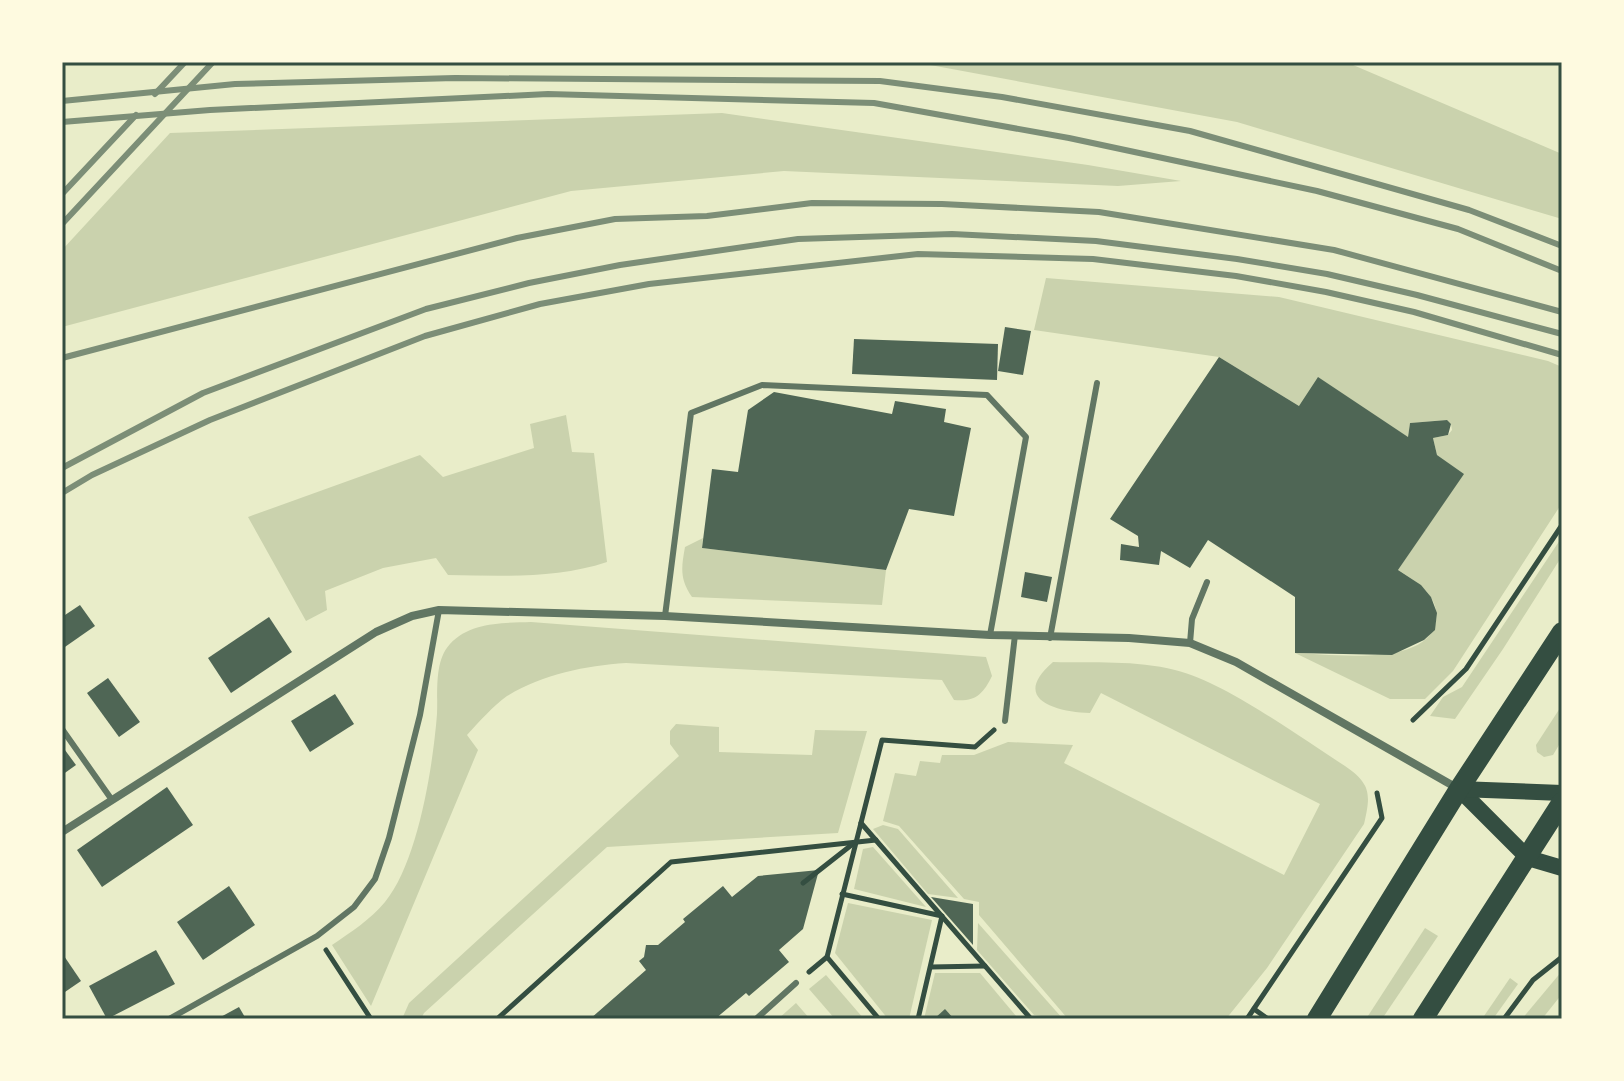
<svg xmlns="http://www.w3.org/2000/svg" width="1624" height="1081" font-family="Lato,sans-serif">
  <rect width="100%" height="100%" fill="#e9edc9"/>
  <!-- green -->
  <g fill="#cad2ad">
    <polygon points="914,62 1346,62 1562,154 1562,219 1237,122"/>
    <polygon points="722,113 1088,165 1181,181 1118,186 784,171 571,191 62,327 62,250 170,133"/>
    <path d="M 1046,278 L 1279,297 L 1548,361 L 1562,367 L 1562,503 L 1453,671 L 1425,699 L 1390,699 L 1295,653 C 1329,654 1428,668 1436,621 C 1440,596 1417,582 1398,570 L 1463,474 L 1437,455 L 1433,438 L 1448,435 L 1452,430 L 1451,424 L 1446,420 L 1410,423 L 1408,437 L 1299,406 L 1219,357 L 1034,330 Z"/>
    <path d="M 566,415 L 572,452 L 594,453 L 607,562 C 556,579 502,576 448,575 L 436,558 L 383,568 L 325,591 L 327,610 L 306,621 L 248,517 L 420,455 L 443,477 L 534,448 L 530,424 Z"/>
    <polygon points="1562,537 1562,556 1503,649 1455,719 1430,716 1443,697 1462,687"/>
    <path d="M 703,538 L 702,548 L 886,570 L 882,605 L 692,597 C 680,579 681,569 685,547 Z"/>
    <path d="M 531,622 L 986,657 L 992,676 C 983,694 976,702 954,700 L 942,680 L 626,663 C 585,666 543,674 507,696 C 493,706 479,722 467,735 L 478,750 L 371,1006 L 332,945 C 351,932 370,920 385,902 C 418,862 433,766 437,714 C 438,692 434,661 450,644 C 470,622 504,623 531,622 Z"/>
    <path d="M 1053,662 C 1093,663 1136,660 1175,670 C 1227,683 1299,737 1345,766 C 1371,784 1371,794 1364,824 L 1267,968 L 1226,1019 L 1068,1019 L 979,915 L 979,902 L 964,899 L 899,826 L 883,821 L 895,773 L 916,776 L 920,761 L 940,763 L 942,755 L 974,755 L 1008,742 L 1073,745 L 1064,763 L 1284,875 L 1320,804 L 1101,693 L 1090,713 C 1055,712 1010,699 1053,662 Z"/>
    <polygon points="1562,705 1562,740 1553,755 1544,757 1537,752 1536,745"/>
    <polygon points="676,724 719,727 719,752 812,755 815,730 867,731 838,833 607,847 424,1013 421,1019 402,1019 409,1003 679,756 670,744 670,731"/>
    <polygon points="883,825 898,829 958,898 928,894 873,829"/>
    <polygon points="873,847 926,907 854,889 863,849"/>
    <polygon points="848,903 932,920 909,1019 888,1019 835,953"/>
    <polygon points="978,923 1063,1019 1034,1015 977,950"/>
    <polygon points="1425,928 1438,936 1382,1019 1366,1019"/>
    <polygon points="1562,971 1562,994 1542,1019 1522,1019"/>
    <polygon points="935,973 980,973 1016,1016 1015,1019 924,1019"/>
    <polygon points="826,975 864,1019 835,1019 809,989"/>
    <polygon points="1510,978 1518,984 1493,1019 1482,1019"/>
    <polygon points="796,1003 810,1019 778,1019"/>
  </g>
  <!-- building -->
  <g fill="#4f6655">
    <polygon points="1005,327 1031,331 1023,375 998,371"/>
    <polygon points="854,339 998,344 997,380 852,374"/>
    <polygon points="1219,357 1299,406 1318,377 1408,437 1410,423 1447,420 1451,424 1448,435 1433,438 1437,455 1464,474 1398,570 1421,585 1431,597 1437,613 1435,630 1424,640 1392,655 1295,653 1295,597 1208,540 1190,568 1161,551 1159,565 1120,560 1121,544 1139,547 1138,536 1110,519"/>
    <polygon points="774,392 892,414 895,401 946,409 944,422 971,428 954,516 909,509 886,570 702,548 712,469 738,472 748,410"/>
    <polygon points="1025,572 1052,577 1047,602 1021,597"/>
    <polygon points="80,605 95,626 62,649 62,617"/>
    <polygon points="269,617 292,652 231,693 208,658"/>
    <polygon points="108,678 140,722 119,737 87,693"/>
    <polygon points="335,694 354,724 310,752 291,721"/>
    <polygon points="62,746 76,765 62,775"/>
    <polygon points="167,787 193,825 102,887 77,850"/>
    <polygon points="819,870 803,929 779,950 789,962 749,996 746,993 715,1019 590,1019 646,970 639,961 644,957 646,945 658,945 685,922 683,919 723,886 732,897 758,876"/>
    <polygon points="229,886 255,925 203,960 177,922"/>
    <polygon points="931,897 973,904 973,945"/>
    <polygon points="156,950 175,984 107,1019 89,986"/>
    <polygon points="62,953 81,981 62,994"/>
    <polygon points="239,1007 246,1019 217,1019"/>
    <polygon points="945,1009 954,1019 934,1019"/>
  </g>
  <g fill="none" stroke-linecap="round" stroke-linejoin="round">
    <!-- path -->
    <g stroke="#344e41" stroke-width="5">
      <polyline points="1413,720 1466,669 1562,525"/>
      <polyline points="861,823 1031,1019"/>
      <polyline points="803,883 854,843"/>
      <polyline points="842,894 942,916 918,1019"/>
      <polyline points="326,950 371,1019"/>
      <polyline points="827,957 879,1019"/>
      <polyline points="931,967 985,966"/>
      <polyline points="809,972 827,957 882,740 975,747 994,730"/>
      <polyline points="1254,1009 1268,1019"/>
      <polyline points="497,1019 671,862 876,840"/>
      <polyline points="1247,1019 1382,818 1377,793"/>
      <polyline points="1504,1019 1533,980 1562,957"/>
    </g>
    <!-- service -->
    <g stroke="#617663" stroke-width="6">
      <polyline points="665,616 691,413 762,385 987,395 1026,437 990,635"/>
      <polyline points="1050,638 1097,383"/>
      <polyline points="1190,643 1192,619 1207,582"/>
      <polyline points="1005,721 1015,635"/>
      <polyline points="62,729 112,800"/>
      <polyline points="169,1019 317,936 354,907 375,879 389,838 420,715 439,610"/>
      <polyline points="756,1019 796,983"/>
    </g>
    <!-- minor -->
    <polyline stroke="#617663" stroke-width="8" points="62,832 376,632 412,616 439,610 665,616 990,635 1129,638 1190,643 1236,662 1457,788"/>
    <!-- secondary -->
    <g stroke="#344e41" stroke-width="16">
      <polyline points="1459,789 1528,858 1562,868"/>
      <polyline points="1459,789 1562,793"/>
    </g>
    <!-- primary -->
    <g stroke="#344e41" stroke-width="20">
      <polyline points="1317,1019 1459,789 1562,632"/>
      <polyline points="1423,1019 1562,802"/>
    </g>
    <!-- rail -->
    <g stroke="#7c8e77" stroke-width="6">
      <polyline points="155,94 185,62"/>
      <polyline points="62,101 235,84 455,78 880,81 1002,97 1190,131 1469,210 1562,246"/>
      <polyline points="62,122 210,110 548,94 874,103 1069,138 1317,191 1458,229 1562,271"/>
      <polyline points="62,194 136,115"/>
      <polyline points="62,224 213,62"/>
      <polyline points="62,358 517,238 615,219 707,216 812,203 942,204 1099,212 1334,250 1562,312"/>
      <polyline points="62,468 203,393 426,309 529,283 620,265 798,239 952,234 1096,241 1237,259 1327,274 1417,295 1562,334"/>
      <polyline points="62,493 92,475 210,420 425,336 540,304 649,284 918,254 1093,259 1236,276 1326,292 1414,312 1562,355"/>
    </g>
  </g>
  <!-- border -->
  <rect width="1624" height="1081" fill="none" stroke="#fefae0" stroke-width="128"/>
  <rect x="64" y="64" width="1496" height="953" fill="none" stroke="#344e41" stroke-width="3"/>
</svg>
